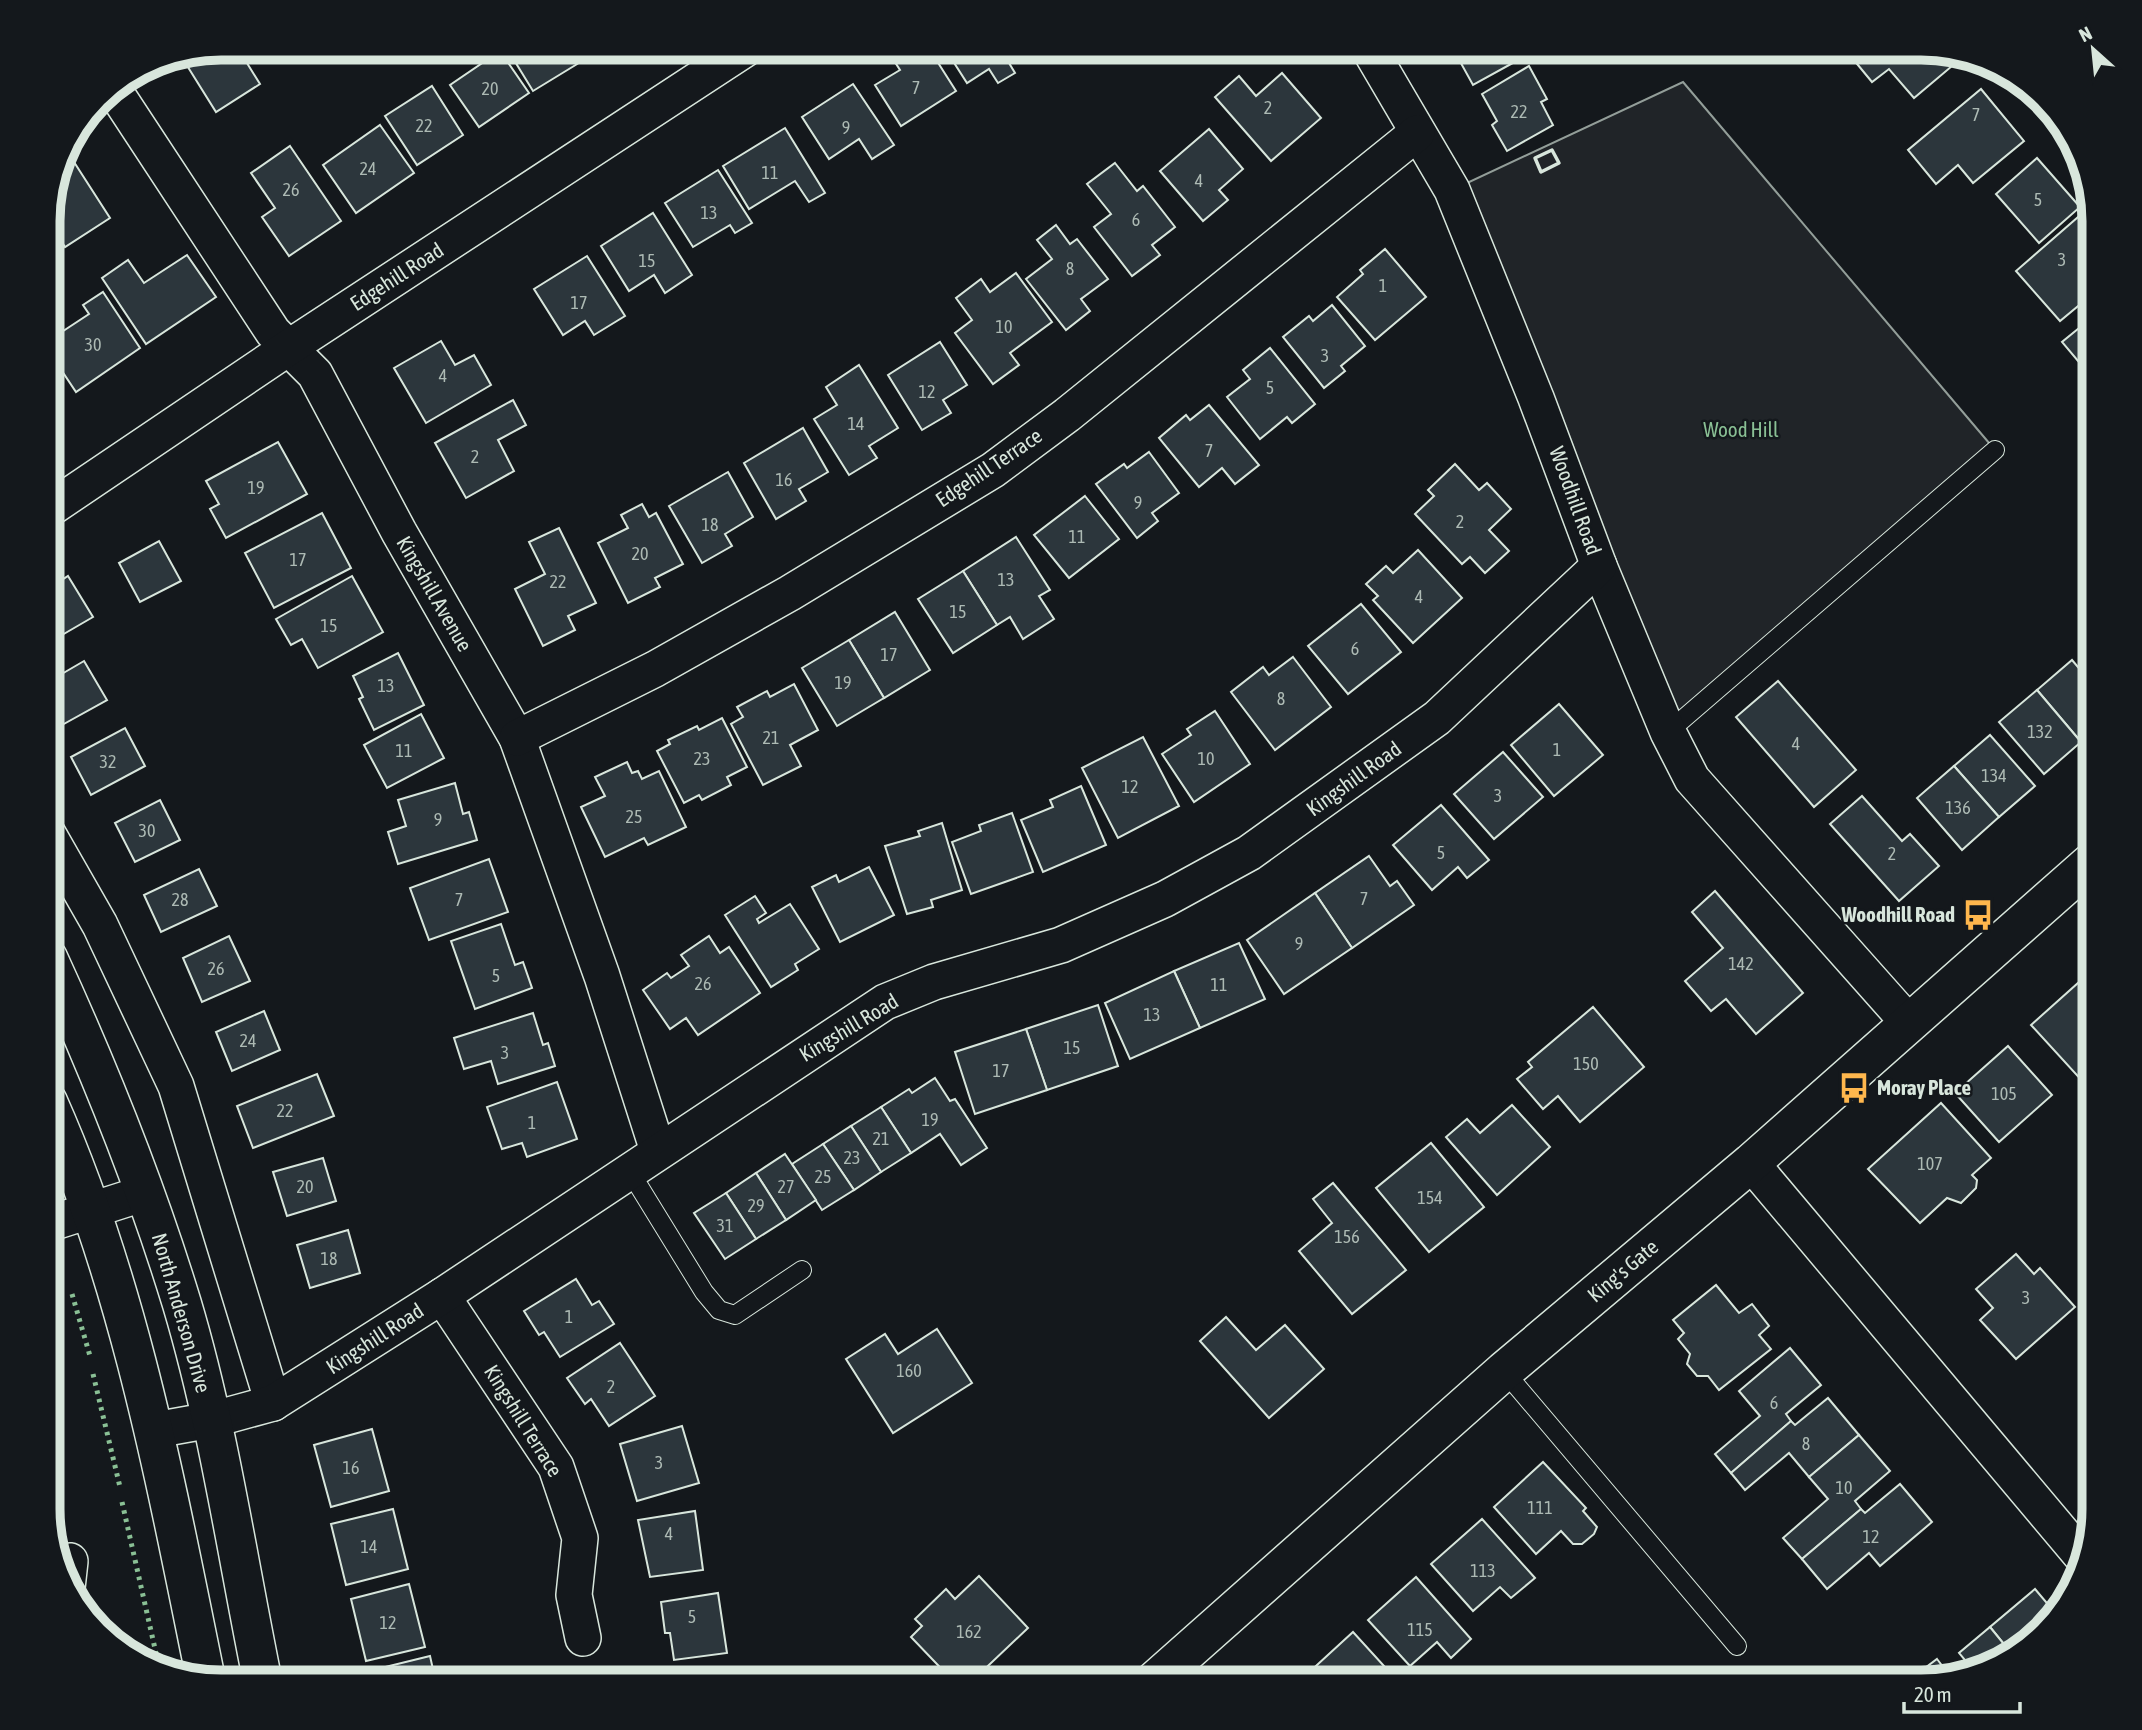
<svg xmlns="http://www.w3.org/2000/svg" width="2142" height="1730" font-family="'Asap Condensed',sans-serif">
  <rect width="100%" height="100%" fill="#14181c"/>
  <!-- green -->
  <polygon fill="#202428" stroke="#939e99" stroke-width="2" points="1683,82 1995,450 1668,732 1452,190"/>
  <!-- building -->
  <g fill="#2c363c" stroke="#d8e6dc" stroke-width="2">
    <polygon points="221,47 237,47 260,84 216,112 181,56"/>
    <polygon points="506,47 580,47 587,58 533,91"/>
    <polygon points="904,47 928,47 956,91 901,126 875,85 900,70 891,56"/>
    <polygon points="944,47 1021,47 1006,58 1015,73 998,83 989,69 967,83"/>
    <polygon points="1452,47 1513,47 1520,59 1473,85"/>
    <polygon points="1866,47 1922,47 1951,53 1958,61 1914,98 1889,69 1872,82 1853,59"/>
    <polygon points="500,51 529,93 479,127 450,85"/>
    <polygon points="1529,66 1547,99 1541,102 1553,125 1507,151 1492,125 1497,121 1482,94"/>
    <polygon points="1282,73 1321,118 1271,161 1215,97 1239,76 1256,96"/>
    <polygon points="853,84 894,145 872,159 859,139 829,159 802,117"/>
    <polygon points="432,86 463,135 417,165 385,116"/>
    <polygon points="1981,89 2024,141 1973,183 1958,165 1936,184 1908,150"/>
    <polygon points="380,125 414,173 356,213 323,165"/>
    <polygon points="785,128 825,193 809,202 795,181 749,209 723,166"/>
    <polygon points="1209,129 1243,169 1219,190 1228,200 1203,221 1160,171"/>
    <polygon points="290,146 341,221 289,256 262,217 275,208 251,173"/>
    <polygon points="2037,158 2080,207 2039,243 1996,194"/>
    <polygon points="74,162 110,218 65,247 48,220 48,209 57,173"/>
    <polygon points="1115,163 1137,191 1143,186 1175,227 1152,245 1160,255 1132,276 1094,227 1111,214 1087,184"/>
    <polygon points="718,170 752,223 735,233 730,225 693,247 665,203"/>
    <polygon points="2085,211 2095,222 2095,292 2060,321 2016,271"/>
    <polygon points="653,213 692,275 665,293 654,275 629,291 601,246"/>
    <polygon points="1056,225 1070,244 1077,239 1108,279 1081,299 1090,311 1066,330 1026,279 1052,259 1037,240"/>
    <polygon points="1385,249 1426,297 1375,340 1337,297 1363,274 1360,270"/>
    <polygon points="187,255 216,297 146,344 102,278 128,260 144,283"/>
    <polygon points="587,256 625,316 594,335 585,321 563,335 534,289"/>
    <polygon points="1016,273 1052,322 1010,353 1019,365 993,384 955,333 972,320 956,298 981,279 990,292"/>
    <polygon points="103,292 140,348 76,392 48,350 48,341 89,314 83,305"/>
    <polygon points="1332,305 1365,346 1341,366 1345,371 1324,388 1283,337 1309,316 1313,321"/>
    <polygon points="2095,315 2095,369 2089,374 2062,342"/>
    <polygon points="441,341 455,365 474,355 491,385 426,423 394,368"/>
    <polygon points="940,342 967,385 943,400 951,413 922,430 888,375"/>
    <polygon points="1270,348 1315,404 1292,423 1287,417 1260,439 1227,397 1250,379 1243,370"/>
    <polygon points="859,365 898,428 869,446 877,458 849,475 814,419 837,405 826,387"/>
    <polygon points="513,400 526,425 498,440 514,471 466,498 435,443"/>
    <polygon points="1209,405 1259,465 1235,484 1222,468 1199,487 1159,438 1186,415 1190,420"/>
    <polygon points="803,428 828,472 799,489 806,501 776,519 744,463"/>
    <polygon points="278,442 307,494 226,538 210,509 219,504 206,481"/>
    <polygon points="1149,452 1179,493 1152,513 1158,521 1137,538 1096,484 1124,464 1127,468"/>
    <polygon points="1455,464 1479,490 1487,483 1511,509 1489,530 1509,551 1485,573 1470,557 1462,564 1415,514 1434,496 1428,490"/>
    <polygon points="728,472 753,517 725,534 732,546 702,563 669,506"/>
    <polygon points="1085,496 1119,539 1069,578 1034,535"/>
    <polygon points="642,504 649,517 656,513 683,564 655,578 660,587 628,603 598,543 628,528 621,515"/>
    <polygon points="322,513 351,568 274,608 245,553"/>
    <polygon points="559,528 596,603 568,616 575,630 543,646 515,589 545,574 529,542"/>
    <polygon points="1016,537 1050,590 1039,596 1054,619 1023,639 1010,617 997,625 963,571"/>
    <polygon points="159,541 181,581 140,602 119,563"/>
    <polygon points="1418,550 1462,598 1413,643 1373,600 1378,596 1366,584 1386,566 1393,573"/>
    <polygon points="963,571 997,625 953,653 918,599"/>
    <polygon points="68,576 93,617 50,642 55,650 48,655 48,589"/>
    <polygon points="352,576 383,632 318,668 302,639 291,645 276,619"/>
    <polygon points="1361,604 1401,652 1348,694 1308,646"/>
    <polygon points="895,612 930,670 884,698 849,640"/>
    <polygon points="2095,638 2095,662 2083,649"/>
    <polygon points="849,640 884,698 837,726 802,668"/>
    <polygon points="398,653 424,705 374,730 359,699 363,697 353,676"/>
    <polygon points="1293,657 1331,707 1275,750 1231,692 1263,667 1269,675"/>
    <polygon points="2072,660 2095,687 2095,730 2081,742 2037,690"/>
    <polygon points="84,661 107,700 62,725 48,700 48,682"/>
    <polygon points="1778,681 1856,770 1814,807 1736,717"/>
    <polygon points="794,684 818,730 790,745 801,766 763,785 731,724 743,717 737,707 767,691 770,697"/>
    <polygon points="2037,690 2081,742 2044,774 1999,722"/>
    <polygon points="1559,704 1603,755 1554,796 1511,745"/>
    <polygon points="1215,711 1250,764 1194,802 1162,754 1191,735 1187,729"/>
    <polygon points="421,714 444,758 387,788 364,745"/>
    <polygon points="722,718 747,767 727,777 731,785 702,800 699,795 684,803 657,751 670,744 668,740 697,726 699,730"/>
    <polygon points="125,728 145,766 91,795 71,757"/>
    <polygon points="1990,735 2035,786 1999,817 1954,766"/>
    <polygon points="1143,737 1179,806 1118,838 1082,768"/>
    <polygon points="1503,752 1543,797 1494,839 1454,794"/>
    <polygon points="627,762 632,773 638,771 642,779 659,771 686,827 648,845 644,838 605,857 581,807 605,796 595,777"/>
    <polygon points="1954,766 1999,817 1962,850 1917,798"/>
    <polygon points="455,783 463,814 469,812 477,840 398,864 388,832 406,826 398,800"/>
    <polygon points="1081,786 1106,845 1043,872 1021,820 1053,807 1050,800"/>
    <polygon points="1862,796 1902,841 1910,834 1939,866 1899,901 1830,824"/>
    <polygon points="160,800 180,840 135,862 115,823"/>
    <polygon points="1441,805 1489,860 1467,878 1458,867 1432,890 1393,845"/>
    <polygon points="1012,813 1033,872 971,894 952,842 981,831 979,825"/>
    <polygon points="942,823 962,890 931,900 933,907 907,914 885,846 920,836 918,831"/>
    <polygon points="1369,856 1390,886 1397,881 1414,905 1352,948 1315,893"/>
    <polygon points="489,859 508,912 429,940 410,888"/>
    <polygon points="869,867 894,915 840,942 812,887 836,875 839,882"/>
    <polygon points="199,869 217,906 161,932 144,895"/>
    <polygon points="1715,891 1803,993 1756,1034 1726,999 1711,1011 1685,981 1723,948 1692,912"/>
    <polygon points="1315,893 1352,948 1284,994 1247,940"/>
    <polygon points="755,896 766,913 757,919 759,923 790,904 819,949 795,964 798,970 771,987 725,915"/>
    <polygon points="501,924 515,965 523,962 532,988 475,1009 451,941"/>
    <polygon points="229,936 250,981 202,1002 183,958"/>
    <polygon points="709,936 720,953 729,947 760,993 698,1035 686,1018 670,1029 643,990 667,973 671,978 689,966 681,955"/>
    <polygon points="1239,943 1265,999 1200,1028 1174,971"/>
    <polygon points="1174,971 1200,1028 1130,1059 1105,1003"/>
    <polygon points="2078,983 2095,1001 2095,1095 2031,1025"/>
    <polygon points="1098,1005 1118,1066 1047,1090 1026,1029"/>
    <polygon points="1593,1007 1644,1067 1580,1122 1558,1096 1543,1109 1517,1079 1532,1067 1528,1062"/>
    <polygon points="264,1011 280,1050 232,1071 216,1032"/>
    <polygon points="533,1013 543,1045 548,1043 555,1066 498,1084 491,1061 464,1069 454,1038"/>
    <polygon points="1026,1029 1047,1090 975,1114 955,1052"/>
    <polygon points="2008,1046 2052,1095 1999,1142 1955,1093"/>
    <polygon points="317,1074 334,1116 253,1148 237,1106"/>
    <polygon points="935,1078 950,1101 955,1099 987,1148 961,1165 940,1134 911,1153 881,1107 909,1089 912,1093"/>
    <polygon points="557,1082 577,1139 527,1157 522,1143 502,1149 487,1107"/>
    <polygon points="1941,1103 1991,1158 1972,1175 1977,1180 1976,1188 1961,1203 1947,1198 1920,1223 1868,1169"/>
    <polygon points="1512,1105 1550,1147 1497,1195 1446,1137 1467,1119 1480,1133"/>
    <polygon points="881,1107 911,1153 881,1172 851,1126"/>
    <polygon points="851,1126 881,1172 854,1190 823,1144"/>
    <polygon points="1431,1143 1484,1207 1429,1252 1376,1188"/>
    <polygon points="823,1144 854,1190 822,1210 792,1164"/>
    <polygon points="785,1154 816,1200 786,1220 756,1173"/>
    <polygon points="323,1158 336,1201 287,1216 273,1172"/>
    <polygon points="756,1173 786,1220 756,1239 726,1193"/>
    <polygon points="1333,1183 1406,1270 1352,1314 1299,1251 1332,1223 1313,1199"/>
    <polygon points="726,1193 756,1239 725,1259 694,1213"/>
    <polygon points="348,1230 360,1273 310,1288 297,1245"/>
    <polygon points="2016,1254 2034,1274 2040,1268 2075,1307 2016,1359 1980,1320 1993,1308 1976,1289"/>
    <polygon points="576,1279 592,1305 599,1301 614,1324 560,1357 544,1332 539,1335 524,1311"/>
    <polygon points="1716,1285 1739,1313 1752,1304 1769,1326 1759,1335 1771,1349 1719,1390 1708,1376 1697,1376 1687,1364 1690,1354 1678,1339 1684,1333 1673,1320"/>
    <polygon points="1226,1317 1256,1350 1285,1325 1324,1369 1269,1418 1200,1341"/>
    <polygon points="937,1329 972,1383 893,1433 846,1359 885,1334 898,1354"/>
    <polygon points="620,1343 655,1396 609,1426 591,1399 585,1404 567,1378"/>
    <polygon points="1790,1348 1821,1385 1786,1414 1791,1421 1731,1473 1715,1454 1760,1416 1739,1391"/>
    <polygon points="1828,1398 1859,1435 1809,1477 1789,1453 1745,1490 1731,1473 1791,1421 1795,1425"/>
    <polygon points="682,1426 699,1483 637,1501 620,1444"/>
    <polygon points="372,1429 389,1491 331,1507 314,1445"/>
    <polygon points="1859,1435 1890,1471 1855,1501 1861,1509 1802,1559 1783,1538 1828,1499 1809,1477"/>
    <polygon points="1543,1462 1586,1508 1583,1511 1597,1527 1594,1534 1582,1544 1573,1544 1561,1531 1536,1554 1494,1507"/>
    <polygon points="1900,1484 1932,1522 1880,1566 1869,1553 1827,1589 1802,1559 1861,1509 1865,1513"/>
    <polygon points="393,1509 408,1569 346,1585 331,1524"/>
    <polygon points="695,1511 703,1570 650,1577 638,1520"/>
    <polygon points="1482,1519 1535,1578 1511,1598 1500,1587 1473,1611 1431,1564"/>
    <polygon points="979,1576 1028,1628 970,1683 955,1683 911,1637 922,1626 915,1619 946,1589 955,1599"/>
    <polygon points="1416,1577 1471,1639 1451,1658 1437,1642 1410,1666 1368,1620"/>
    <polygon points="409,1584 425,1647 366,1661 351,1599"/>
    <polygon points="2035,1589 2057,1615 2052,1623 2012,1654 1990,1627"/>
    <polygon points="718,1593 727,1653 674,1660 670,1633 665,1633 661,1602"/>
    <polygon points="1990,1627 2012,1654 1998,1665 1974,1671 1959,1653"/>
    <polygon points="1353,1632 1394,1677 1388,1683 1312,1683 1305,1676"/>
    <polygon points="430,1656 436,1683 376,1683 373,1670"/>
    <polygon points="1937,1659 1950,1676 1905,1683"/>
  </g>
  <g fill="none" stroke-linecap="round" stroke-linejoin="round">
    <defs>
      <g id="service">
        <polyline points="1668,732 1995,450"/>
        <polyline points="629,1170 704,1292 719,1310 735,1315 802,1270"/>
        <polyline points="1504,1371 1737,1646"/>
      </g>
      <g id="minor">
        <polyline points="1368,47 1452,190 1536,398 1599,566 1668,732 1692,779 1908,1022"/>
        <polyline points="112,87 273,332 315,374 399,532 517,738 602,976 658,1151"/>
        <polyline points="48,510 288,348 748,47"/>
        <polyline points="517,738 655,669 790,593 993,470 1067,415 1417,133"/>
        <polyline points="48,834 100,925 176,1086 273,1403"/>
        <polyline points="1751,1163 2085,1560"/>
        <polyline points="48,1224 145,1193"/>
        <polyline points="442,1296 556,1467 580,1538 574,1595 583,1638"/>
        <polyline points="155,1430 211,1420 273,1403 442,1296 885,1002 934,982 1061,945 1165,899 1249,853 1437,718 1599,566"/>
        <polyline points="67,1588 70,1561"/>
      </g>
      <polyline id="tertiary" points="1152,1683 1504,1371 1751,1163 2095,859"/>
      <g id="primary">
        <path d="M 48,958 C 100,1071 146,1186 182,1304 C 219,1428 237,1556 263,1683"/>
        <path d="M 48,1102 C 130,1286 166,1484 206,1680"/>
      </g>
    </defs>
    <!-- service casing -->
    <use href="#service" stroke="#d8e6dc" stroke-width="20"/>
    <!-- minor casing -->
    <use href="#minor" stroke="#d8e6dc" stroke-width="38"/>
    <!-- tertiary casing -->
    <use href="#tertiary" stroke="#d8e6dc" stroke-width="41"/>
    <!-- primary casing -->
    <use href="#primary" stroke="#d8e6dc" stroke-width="41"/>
    <!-- service -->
    <use href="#service" stroke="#14181c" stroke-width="18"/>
    <!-- minor -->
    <use href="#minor" stroke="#14181c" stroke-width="35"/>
    <!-- tertiary -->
    <use href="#tertiary" stroke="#14181c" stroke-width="38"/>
    <!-- primary -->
    <use href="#primary" stroke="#14181c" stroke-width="38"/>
    <!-- hedge -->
    <g stroke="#8ac095" stroke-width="5" stroke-dasharray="3.5 5" stroke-linecap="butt">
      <polyline points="72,1294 90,1356"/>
      <polyline points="93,1374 120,1487"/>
      <polyline points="122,1502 160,1671"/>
    </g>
    <!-- wall -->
    <polygon stroke="#d8e6dc" stroke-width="3.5" points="1552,150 1559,163 1541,172 1535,158"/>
  </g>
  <!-- icons -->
  <defs>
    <symbol id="bus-bare" viewBox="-9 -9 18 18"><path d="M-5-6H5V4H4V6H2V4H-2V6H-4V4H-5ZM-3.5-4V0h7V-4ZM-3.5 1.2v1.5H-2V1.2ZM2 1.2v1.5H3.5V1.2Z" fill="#ffb74d" stroke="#14181c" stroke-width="2.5" paint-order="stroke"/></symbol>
  </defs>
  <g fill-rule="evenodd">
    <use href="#bus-bare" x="1956" y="893" width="44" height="44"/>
    <use href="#bus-bare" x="1832" y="1066" width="44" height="44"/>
  </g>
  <g text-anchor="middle" stroke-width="5" stroke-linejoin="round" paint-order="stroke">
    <!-- number labels -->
    <g font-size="18" fill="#adbab4">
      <text x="916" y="94">7</text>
      <text x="490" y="95">20</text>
      <text x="1268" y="114">2</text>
      <text x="1519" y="118">22</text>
      <text x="1976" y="121">7</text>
      <text x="424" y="132">22</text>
      <text x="846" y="134">9</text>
      <text x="368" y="175">24</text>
      <text x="770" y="179">11</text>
      <text x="1199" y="187">4</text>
      <text x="291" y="196">26</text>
      <text x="2038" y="206">5</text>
      <text x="709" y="219">13</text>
      <text x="1136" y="226">6</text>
      <text x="2062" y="266">3</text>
      <text x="647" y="267">15</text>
      <text x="1070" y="275">8</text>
      <text x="1383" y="292">1</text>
      <text x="579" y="309">17</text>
      <text x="1004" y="333">10</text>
      <text x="93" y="351">30</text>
      <text x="1325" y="362">3</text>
      <text x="443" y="382">4</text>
      <text x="1270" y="394">5</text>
      <text x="927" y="398">12</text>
      <text x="856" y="430">14</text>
      <text x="1209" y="457">7</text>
      <text x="475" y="463">2</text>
      <text x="784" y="486">16</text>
      <text x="256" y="494">19</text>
      <text x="1138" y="509">9</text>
      <text x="1460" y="528">2</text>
      <text x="710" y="531">18</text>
      <text x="1077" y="543">11</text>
      <text x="640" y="560">20</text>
      <text x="298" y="566">17</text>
      <text x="1006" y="586">13</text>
      <text x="558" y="588">22</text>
      <text x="1419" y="603">4</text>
      <text x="958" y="618">15</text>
      <text x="329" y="632">15</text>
      <text x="1355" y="655">6</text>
      <text x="889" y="661">17</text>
      <text x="843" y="689">19</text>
      <text x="386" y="692">13</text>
      <text x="1281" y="705">8</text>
      <text x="2040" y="738">132</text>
      <text x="771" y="744">21</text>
      <text x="1796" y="750">4</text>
      <text x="1557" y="756">1</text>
      <text x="404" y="757">11</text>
      <text x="702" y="765">23</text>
      <text x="1206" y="765">10</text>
      <text x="108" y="768">32</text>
      <text x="1994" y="782">134</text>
      <text x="1130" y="793">12</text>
      <text x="1498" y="802">3</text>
      <text x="1958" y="814">136</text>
      <text x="634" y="823">25</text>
      <text x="438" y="826">9</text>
      <text x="147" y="837">30</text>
      <text x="1441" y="859">5</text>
      <text x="1892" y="860">2</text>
      <text x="1364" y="905">7</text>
      <text x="180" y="906">28</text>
      <text x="459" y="906">7</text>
      <text x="1299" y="950">9</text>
      <text x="1741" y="970">142</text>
      <text x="216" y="975">26</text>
      <text x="496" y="982">5</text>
      <text x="703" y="990">26</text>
      <text x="1219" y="991">11</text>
      <text x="1152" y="1021">13</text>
      <text x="248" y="1047">24</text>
      <text x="1072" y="1054">15</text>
      <text x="505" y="1059">3</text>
      <text x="1586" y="1070">150</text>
      <text x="1001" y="1077">17</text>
      <text x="2004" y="1100">105</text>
      <text x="285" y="1117">22</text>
      <text x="930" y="1126">19</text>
      <text x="532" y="1129">1</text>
      <text x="881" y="1145">21</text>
      <text x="852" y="1164">23</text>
      <text x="1930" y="1170">107</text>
      <text x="823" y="1183">25</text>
      <text x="305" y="1193">20</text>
      <text x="786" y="1193">27</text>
      <text x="1430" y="1204">154</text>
      <text x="756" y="1212">29</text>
      <text x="725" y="1232">31</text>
      <text x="1347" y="1243">156</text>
      <text x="329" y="1265">18</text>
      <text x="2026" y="1304">3</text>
      <text x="569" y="1323">1</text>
      <text x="909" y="1377">160</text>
      <text x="611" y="1393">2</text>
      <text x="1774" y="1409">6</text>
      <text x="1806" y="1450">8</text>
      <text x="659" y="1469">3</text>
      <text x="351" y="1474">16</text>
      <text x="1844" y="1494">10</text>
      <text x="1540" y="1514">111</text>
      <text x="669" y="1540">4</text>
      <text x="1871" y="1543">12</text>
      <text x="369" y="1553">14</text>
      <text x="1483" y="1577">113</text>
      <text x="692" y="1623">5</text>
      <text x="388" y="1629">12</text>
      <text x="1420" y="1636">115</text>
      <text x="969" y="1638">162</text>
    </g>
    <!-- street labels -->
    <g font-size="21" fill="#d8e6dc" stroke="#14181c">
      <text transform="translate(397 277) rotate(-33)" y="7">Edgehill Road</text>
      <text transform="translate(989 468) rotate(-34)" y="7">Edgehill Terrace</text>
      <text transform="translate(1575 501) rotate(70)" y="7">Woodhill Road</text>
      <text transform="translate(434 594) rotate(60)" y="7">Kingshill Avenue</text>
      <text transform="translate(1354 779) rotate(-36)" y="7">Kingshill Road</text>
      <text transform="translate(849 1028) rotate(-31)" y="7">Kingshill Road</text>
      <text transform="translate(1623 1271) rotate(-40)" y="7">King's Gate</text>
      <text transform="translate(181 1313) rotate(74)" y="7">North Anderson Drive</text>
      <text transform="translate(375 1339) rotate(-33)" y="7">Kingshill Road</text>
      <text transform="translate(523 1421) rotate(58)" y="7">Kingshill Terrace</text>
    </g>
    <!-- park labels -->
    <g font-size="21" fill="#8ac095" stroke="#14181c">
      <text x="1741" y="437">Wood Hill</text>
    </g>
    <!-- poi labels -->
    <g font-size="21" font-weight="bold" fill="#d8e6dc" stroke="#14181c" text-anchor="end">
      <text x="1955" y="922">Woodhill Road</text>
      <text x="1877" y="1095" text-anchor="start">Moray Place</text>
    </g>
  </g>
  <!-- crop -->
  <path d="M0 0H2142V1730H0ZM221 60H1921A161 161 0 0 1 2082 221V1509A161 161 0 0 1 1921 1670H221A161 161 0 0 1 60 1509V221A161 161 0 0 1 221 60Z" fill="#14181c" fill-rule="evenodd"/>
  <path fill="none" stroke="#d8e6dc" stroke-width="9" d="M221 60H1921A161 161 0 0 1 2082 221V1509A161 161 0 0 1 1921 1670H221A161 161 0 0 1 60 1509V221A161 161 0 0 1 221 60Z"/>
  <!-- north arrow -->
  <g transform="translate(2093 49) rotate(333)" stroke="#14181c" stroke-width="5" paint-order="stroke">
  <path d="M0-5L12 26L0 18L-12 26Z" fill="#d8e6dc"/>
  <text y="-10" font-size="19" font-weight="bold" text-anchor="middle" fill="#d8e6dc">N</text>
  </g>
  <!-- scale -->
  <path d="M1904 1702v10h116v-10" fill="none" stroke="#d8e6dc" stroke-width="3.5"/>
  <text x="1914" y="1702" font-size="21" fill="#d8e6dc" stroke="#14181c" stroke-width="5" paint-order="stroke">20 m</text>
</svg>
